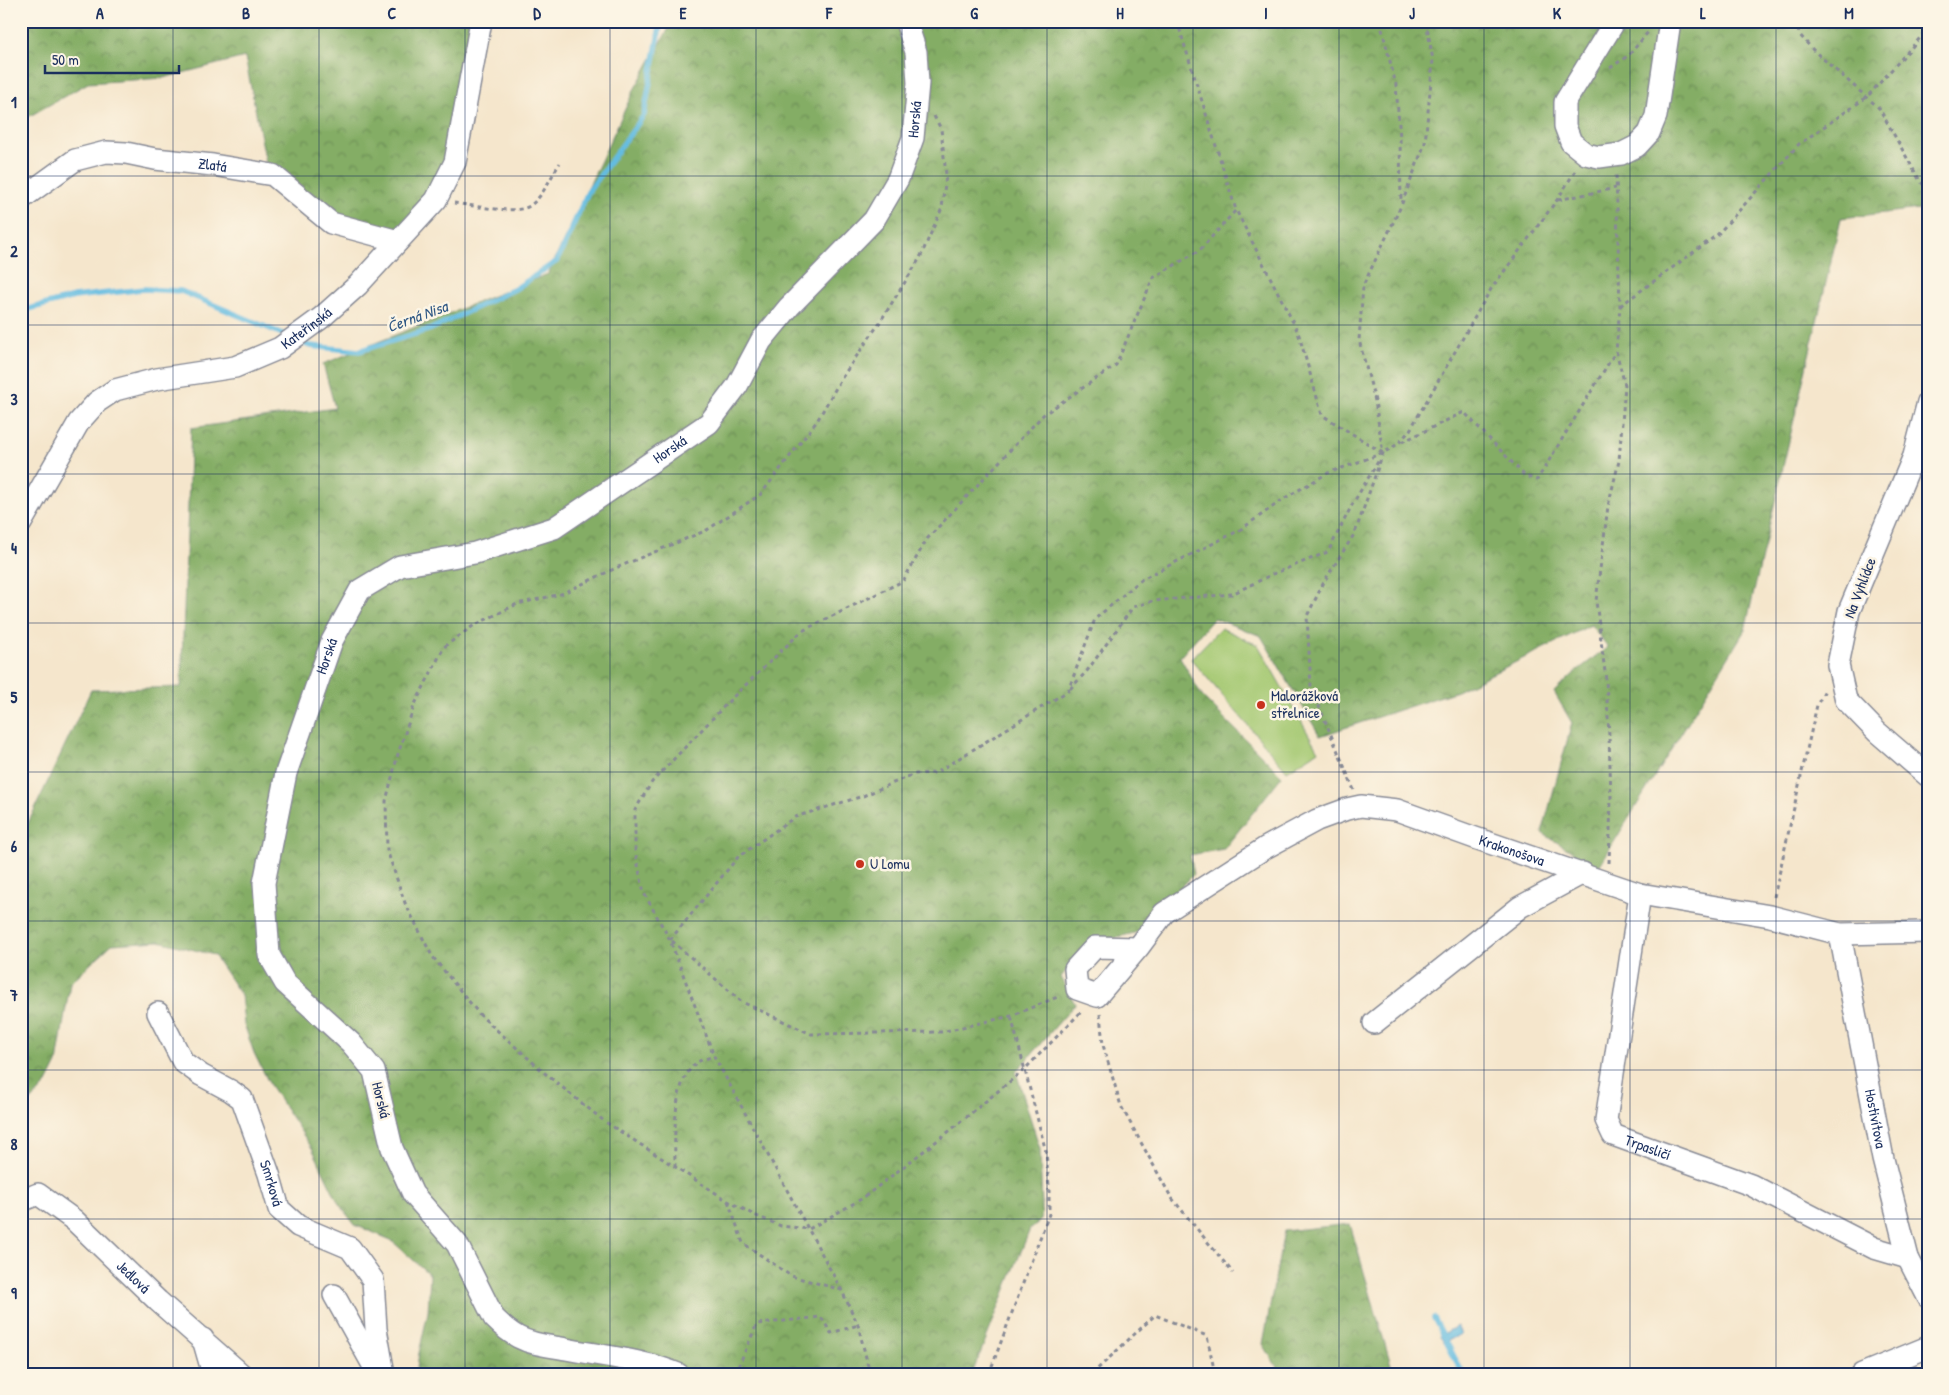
<svg xmlns="http://www.w3.org/2000/svg" width="1949" height="1395" font-family="'Patrick Hand',sans-serif">
  <defs>
    <pattern id="forest-crowns" width="20" height="18" patternUnits="userSpaceOnUse" patternTransform="scale(1.25)"><rect width="20" height="18" fill="#84ad65"/><path d="M2 6a3 3 0 1 1 6 0M12 15a3 3 0 1 1 6 0" fill="none" stroke="#6b8d56"/></pattern>
  </defs>
  <rect width="100%" height="100%" fill="#fcf5e5"/>
  <filter id="ink" filterUnits="userSpaceOnUse"><feTurbulence type="fractalNoise" baseFrequency=".02" numOctaves="2"/><feDisplacementMap in="SourceGraphic" scale="10" xChannelSelector="R" yChannelSelector="G"/><feConvolveMatrix kernelMatrix="1 2 1 2 8 2 1 2 1" color-interpolation-filters="sRGB"/></filter>
  <filter id="wash" filterUnits="userSpaceOnUse"><feTurbulence type="fractalNoise" baseFrequency=".0096" numOctaves="4" result="noise"/><feDisplacementMap in="SourceGraphic" scale="20" xChannelSelector="R" yChannelSelector="G"/><feGaussianBlur stdDeviation="1.12" result="paint"/><feColorMatrix in="noise" values="0 0 0 0 0 0 0 0 0 0 0 0 0 0 0 0 0 1.4 0 .05"/><feComposite in="paint" operator="in"/></filter>
  <g filter="url(#wash)">
    <rect width="100%" height="100%" fill="#f5e6cc"/>
    <!-- green -->
    <polygon fill="#a6c973" stroke="#607c68" points="1221,628 1258,645 1318,751 1287,771 1191,659"/>
    <!-- forest -->
    <g fill="url(#forest-crowns)" stroke="#506e62">
      <polygon points="21,21 471,21 446,159 428,195 402,227 364,228 333,219 267,168 245,57 163,78 88,83 21,121"/>
      <polygon points="668,21 1928,21 1928,208 1841,218 1745,630 1598,868 1542,833 1572,723 1554,692 1578,670 1608,647 1591,625 1457,691 1320,736 1261,636 1214,618 1180,657 1202,696 1282,776 1224,849 1190,855 1194,874 1138,932 1087,945 1061,977 1075,1004 1016,1072 1040,1149 1042,1208 1041,1220 1030,1229 972,1374 416,1374 419,1353 428,1312 430,1275 391,1240 355,1225 339,1204 312,1148 270,1085 254,1053 244,1024 241,995 214,955 159,941 112,944 70,983 57,1063 46,1085 21,1111 21,838 91,690 181,687 191,428 335,408 323,364 548,274 634,90 669,28"/>
      <polygon points="1350,1224 1392,1368 1381,1374 1281,1374 1263,1344 1284,1231"/>
    </g>
    <!-- water -->
    <polygon fill="#64bce1" stroke="#4076a0" points="1457,1326 1461,1334 1444,1343 1440,1336"/>
    <g fill="none" stroke-linecap="round" stroke-linejoin="round">
      <!-- stream -->
      <g stroke="#64bce1" stroke-width="5.5">
        <polyline points="21,311 74,297 144,289 181,291 287,336"/>
        <polyline points="297,341 310,346 359,351 431,329 515,289 557,261 588,192 644,115 661,21"/>
        <polyline points="1434,1318 1463,1374"/>
      </g>
    </g>
  </g>
  <g filter="url(#ink)">
    <g fill="none" stroke-linecap="round" stroke-linejoin="round">
      <defs>
        <g id="minor">
          <polyline points="1615,21 1565,102 1565,126 1571,142 1586,154 1599,157 1621,154 1637,146 1649,133 1656,116 1670,21"/>
          <path id="s1" d="M 21,199 L 75,160 L 106,152 L 126,153 L 155,159 L 213,165 L 273,175 L 331,223 L 398,241"/>
          <polyline points="1928,402 1914,456 1849,611 1838,665 1846,700 1877,732 1928,776"/>
          <path id="s2" d="M 21,523 L 79,422 L 97,402 L 115,390 L 157,379 L 235,367 L 280,348 L 321,318 L 358,285 L 436,200 L 455,162 L 481,21"/>
          <path id="s3" d="M 1640,894 L 1606,1120 L 1613,1135 L 1751,1185 L 1874,1248 L 1908,1258"/>
          <path id="s4" d="M 1840,934 L 1883,1159 L 1908,1258 L 1928,1297"/>
          <path id="s5" d="M 1138,948 L 1095,947 L 1075,969 L 1077,989 L 1097,996 L 1138,948 L 1164,913 L 1265,848 L 1317,820 L 1347,809 L 1361,806 L 1397,810 L 1475,838 L 1640,894 L 1770,916 L 1840,934 L 1928,932"/>
          <path id="s6" d="M 158,1013 L 183,1062 L 201,1075 L 231,1091 L 242,1099 L 269,1174 L 279,1209 L 298,1226 L 350,1248 L 373,1280 L 376,1329 L 384,1374"/>
          <polyline points="1374,1023 1520,907 1583,873"/>
          <path id="s7" d="M 21,1201 L 38,1194 L 74,1220 L 158,1301 L 241,1374"/>
          <polyline points="334,1295 378,1374"/>
          <polyline points="203,1339 213,1374"/>
          <path id="s8" d="M 678,1374 C 645,1360 602,1356 566,1349 C 550,1346 533,1345 518,1337 C 509,1332 501,1325 494,1318 L 457,1244 L 413,1194 L 392,1148 L 374,1071 L 351,1043 L 285,983 L 269,955 L 264,883 L 286,773 L 332,641 L 360,590 L 400,566 L 475,553 L 554,528 L 709,423 L 737,386 L 761,341 L 789,307 L 874,220 L 898,179 L 913,138 L 918,83 L 916,52 L 906,21"/>
          <polyline points="1862,1374 1928,1347"/>
        </g>
      </defs>
      <!-- minor casing -->
      <use href="#minor" stroke="#888a95" stroke-width="24"/>
      <!-- path -->
      <g stroke="#888a95" stroke-width="3" stroke-dasharray="4 4" stroke-linecap="butt">
        <polyline points="1177,21 1236,210"/>
        <polyline points="1380,21 1396,85 1400,138 1401,203"/>
        <polyline points="1796,21 1799,34 1813,50 1879,108 1920,181 1928,189"/>
        <polyline points="1610,68 1629,55 1649,31"/>
        <polyline points="934,116 941,129 946,175 942,208 920,258 880,322 841,379 817,421 761,494 707,530 616,568 561,594 517,604 473,626 444,647 414,706 398,754 386,801 387,850 405,903 432,956 480,1015 547,1075 604,1121 728,1201 754,1215 781,1226 809,1229 863,1198 947,1133 1025,1069 1083,1010"/>
        <polyline points="1558,200 1616,188"/>
        <path d="M 454,203 C 471,205 518,216 531,205 C 544,195 551,176 560,163"/>
        <polyline points="1620,306 1717,235 1799,144 1867,97 1928,29"/>
        <polyline points="1402,442 1464,412 1525,476 1537,480 1616,351"/>
        <polyline points="1070,689 1087,671 1133,607 1153,601 1232,594 1273,574 1328,552 1352,505 1379,460"/>
        <polyline points="1354,790 1311,687 1307,616 1325,580 1355,533 1383,453 1375,401 1359,340 1363,286 1401,206 1425,143 1433,60 1426,21"/>
        <polyline points="1609,863 1611,797 1609,736 1606,680 1596,601 1608,506 1619,461 1625,385 1616,351 1620,307 1616,174"/>
        <polyline points="1774,897 1817,705 1825,690"/>
        <polyline points="670,940 738,857 795,817 863,796 914,774 935,773 1068,691 1095,619 1142,579 1240,530 1285,498 1328,473 1383,453 1393,447 1399,443 1410,430 1491,289 1557,200 1577,168"/>
        <polyline points="672,941 742,1002 811,1034 941,1032 1011,1016 1060,996"/>
        <polyline points="1100,1014 1103,1045 1121,1106 1171,1197 1233,1273"/>
        <path d="M 675,1167 C 675,1138 671,1084 696,1063 C 700,1060 708,1058 714,1056"/>
        <polyline points="728,1201 743,1243 791,1276 842,1290"/>
        <polyline points="735,1374 757,1324 821,1317 831,1333 858,1325"/>
        <polyline points="870,1374 858,1325 842,1291 714,1056 670,940 644,893 635,851 635,810 652,782 731,699 802,631 903,581 927,539 1043,415 1116,365 1153,278 1200,250 1236,210 1298,332 1322,415 1383,453"/>
        <polyline points="989,1374 1049,1214 1049,1186 1046,1152 1011,1016"/>
        <polyline points="1092,1374 1155,1315 1207,1336 1215,1374"/>
      </g>
      <!-- minor -->
      <use href="#minor" stroke="#fff" stroke-width="21"/>
    </g>
  </g>
  <!-- grid -->
  <path fill="none" stroke="#1b2f5e" stroke-width="1" stroke-opacity="0.55" d="M 173,21 L 173,1374M 319,21 L 319,1374M 465,21 L 465,1374M 610,21 L 610,1374M 756,21 L 756,1374M 902,21 L 902,1374M 1047,21 L 1047,1374M 1193,21 L 1193,1374M 1339,21 L 1339,1374M 1484,21 L 1484,1374M 1630,21 L 1630,1374M 1776,21 L 1776,1374M 21,176 L 1928,176M 21,325 L 1928,325M 21,474 L 1928,474M 21,623 L 1928,623M 21,772 L 1928,772M 21,921 L 1928,921M 21,1070 L 1928,1070M 21,1219 L 1928,1219"/>
  <!-- markers -->
  <g fill="#c8321e" stroke="#fcf5e5" stroke-width="2">
    <circle cx="1261" cy="705" r="5"/>
    <circle cx="860" cy="864" r="5"/>
  </g>
  <g text-anchor="middle" stroke-width="5" stroke-linejoin="round" paint-order="stroke">
    <!-- street labels -->
    <g font-size="15" fill="#1b2f5e" stroke="#fcf5e5">
      <text dy="5" stroke="none"><textPath href="#s8" startOffset="1780">Horská</textPath></text>
      <text dy="5" stroke="none"><textPath href="#s1" startOffset="206">Zlatá</textPath></text>
      <text dy="5" stroke="none"><textPath href="#s2" startOffset="369">Kateřinská</textPath></text>
      <text dy="5" stroke="none"><textPath href="#s8" startOffset="1360">Horská</textPath></text>
      <text transform="translate(1860 588) rotate(-69)" y="5">Na Vyhlídce</text>
      <text dy="5" stroke="none"><textPath href="#s8" startOffset="940">Horská</textPath></text>
      <text dy="5" stroke="none"><textPath href="#s5" startOffset="604">Krakonošova</textPath></text>
      <text transform="translate(381 1100) rotate(76)" y="5">Horská</text>
      <text dy="5" stroke="none"><textPath href="#s4" startOffset="188">Hostivítova</textPath></text>
      <text dy="5" stroke="none"><textPath href="#s3" startOffset="282">Trpasličí</textPath></text>
      <text dy="5" stroke="none"><textPath href="#s6" startOffset="214">Smrková</textPath></text>
      <text dy="5" stroke="none"><textPath href="#s7" startOffset="145">Jedlová</textPath></text>
    </g>
    <!-- poi labels -->
    <g font-size="15" fill="#1b2f5e" stroke="#fcf5e5" text-anchor="start">
      <text x="1271" y="701">Malorážková<tspan x="1271" dy="17">střelnice</tspan></text>
      <text x="870" y="869">U Lomu</text>
    </g>
    <!-- water labels -->
    <g font-size="16" font-style="italic" fill="#315985" stroke="#fcf5e5">
      <text transform="translate(417 316) rotate(-20)" y="6">Černá Nisa</text>
    </g>
  </g>
  <!-- margin -->
  <rect width="1949" height="1395" fill="none" stroke="#fcf5e5" stroke-width="55"/>
  <!-- scale -->
  <path d="M45 65v8h134v-8" fill="none" stroke="#1b2f5e" stroke-width="2.5"/>
  <text x="52" y="65" font-size="15" fill="#1b2f5e" stroke="#fcf5e5" stroke-width="4" paint-order="stroke">50 m</text>
  <rect x="28" y="28" width="1894" height="1340" fill="none" stroke="#1b2f5e" stroke-width="2"/>
  <g font-size="16" text-anchor="middle" font-weight="bold" fill="#1b2f5e">
    <text x="100" y="19">A</text>
    <text x="246" y="19">B</text>
    <text x="392" y="19">C</text>
    <text x="537" y="19">D</text>
    <text x="683" y="19">E</text>
    <text x="829" y="19">F</text>
    <text x="974" y="19">G</text>
    <text x="1120" y="19">H</text>
    <text x="1266" y="19">I</text>
    <text x="1412" y="19">J</text>
    <text x="1557" y="19">K</text>
    <text x="1703" y="19">L</text>
    <text x="1849" y="19">M</text>
    <text x="14" y="108">1</text>
    <text x="14" y="257">2</text>
    <text x="14" y="405">3</text>
    <text x="14" y="554">4</text>
    <text x="14" y="703">5</text>
    <text x="14" y="852">6</text>
    <text x="14" y="1001">7</text>
    <text x="14" y="1150">8</text>
    <text x="14" y="1299">9</text>
  </g>
</svg>
